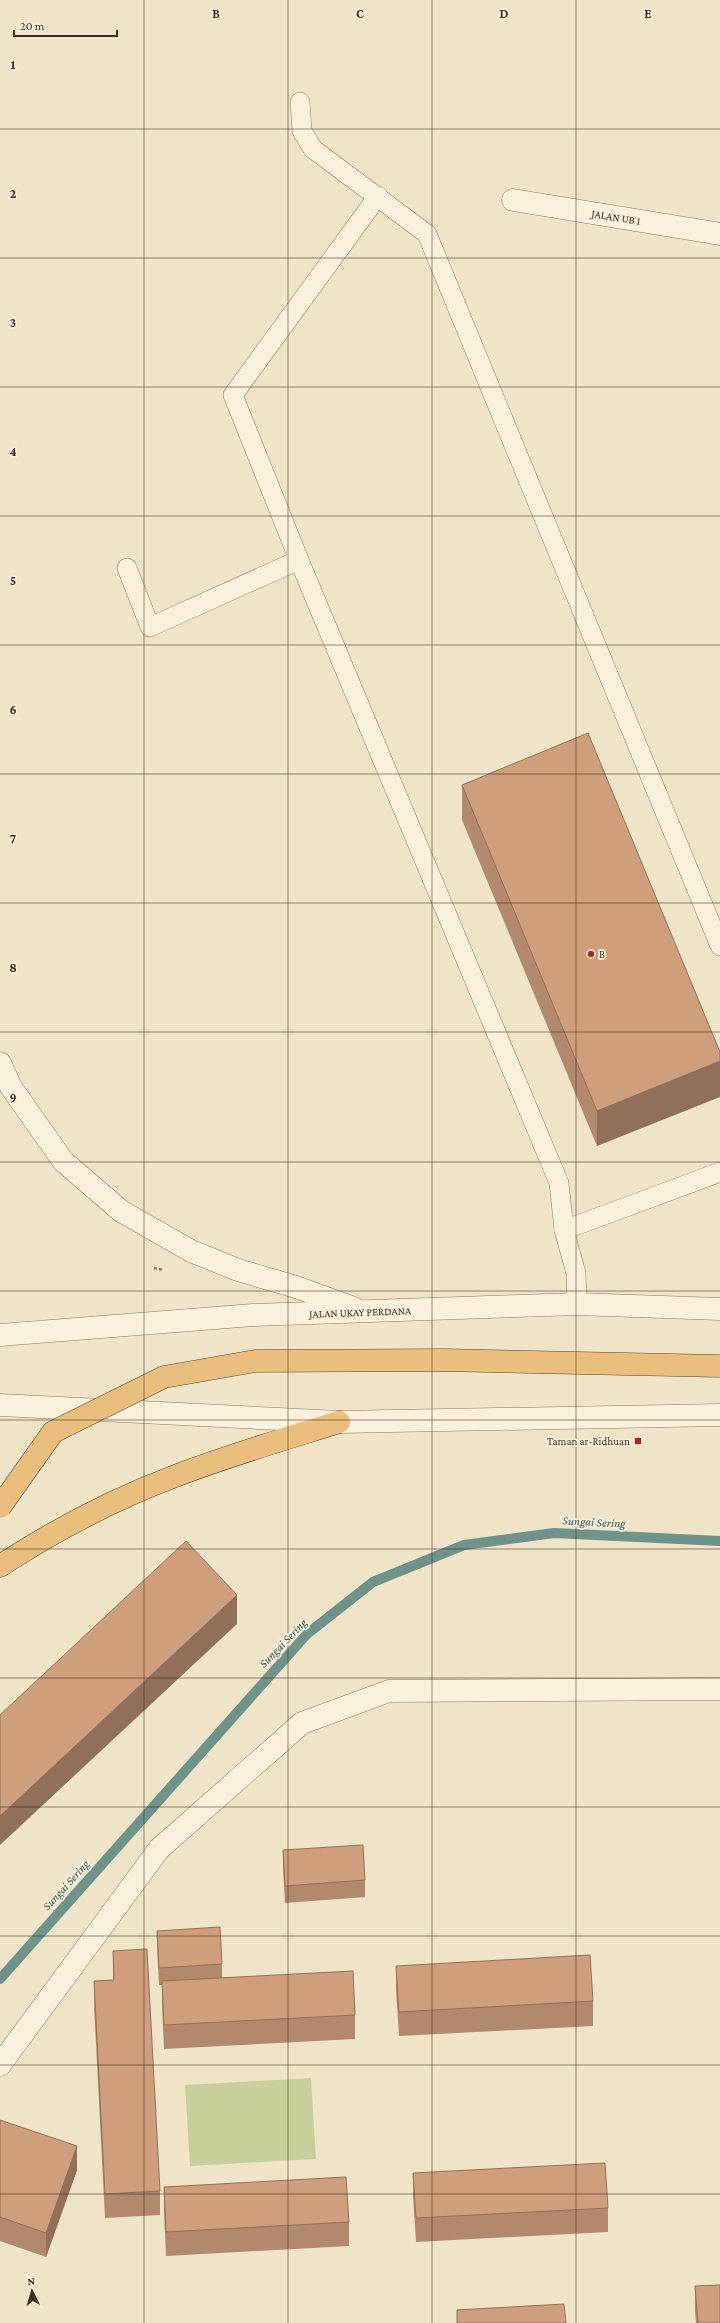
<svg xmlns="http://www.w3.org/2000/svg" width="720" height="2323" font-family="'Crimson Pro',serif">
  <rect width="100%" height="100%" fill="#f0e4c8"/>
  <!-- green -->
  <polygon fill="#c9cf9b" points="311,2078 316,2159 190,2166 185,2085"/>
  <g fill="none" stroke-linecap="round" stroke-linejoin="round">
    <!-- stream -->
    <polyline stroke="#6f938a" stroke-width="10" points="0,1979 307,1634 373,1582 464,1545 554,1533 720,1541"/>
    <defs>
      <g id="service">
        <polyline points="300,102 302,131 313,149 427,234 720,946"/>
        <polyline points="378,196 233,395 299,560 559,1183 564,1230 576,1273 577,1304"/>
        <polyline points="127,568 150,627 299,560"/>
        <polyline points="564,1230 720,1172"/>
      </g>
      <g id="minor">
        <polyline points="513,200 720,234"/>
        <polyline points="0,2065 159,1849 302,1723 389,1691 720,1689"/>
      </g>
      <g id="tertiary">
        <polyline points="0,1063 11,1087 63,1161 121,1211 191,1251 238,1270 296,1287 354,1308"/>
        <polyline points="0,1335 253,1315 577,1304 720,1309"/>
        <polyline points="0,1405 339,1422 720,1415"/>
      </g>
      <path id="trunk" d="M 0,1566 C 55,1530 116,1498 178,1475 C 230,1455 285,1439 339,1422"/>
    </defs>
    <!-- service casing -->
    <use href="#service" stroke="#8d765c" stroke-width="20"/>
    <!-- minor casing -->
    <use href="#minor" stroke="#8d765c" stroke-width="23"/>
    <!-- tertiary casing -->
    <use href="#tertiary" stroke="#8d765c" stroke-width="23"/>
    <!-- trunk casing -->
    <use href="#trunk" stroke="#5b4430" stroke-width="23"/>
    <!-- path -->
    <polyline stroke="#8d765c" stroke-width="2.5" stroke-dasharray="3 2" stroke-linecap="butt" points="154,1268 163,1270"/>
    <!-- service -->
    <use href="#service" stroke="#faf1dc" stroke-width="19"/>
    <!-- minor -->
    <use href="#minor" stroke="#faf1dc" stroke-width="22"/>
    <!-- tertiary -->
    <use href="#tertiary" stroke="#faf1dc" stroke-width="22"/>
    <!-- trunk -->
    <use href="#trunk" stroke="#eabe7c" stroke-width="22"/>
    <defs>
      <polyline id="trunk-bridge" points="0,1507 53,1432 164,1377 255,1361 443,1360 720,1366"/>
    </defs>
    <!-- trunk-bridge casing -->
    <use href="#trunk-bridge" stroke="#5b4430" stroke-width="23" stroke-linecap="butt"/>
    <!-- trunk-bridge -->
    <use href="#trunk-bridge" stroke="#eabe7c" stroke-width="22"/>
  </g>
  <!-- wall -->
  <g fill="#b2896c">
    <polygon points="462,785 720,1052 597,1146 462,820"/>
    <polygon points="283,1850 365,1880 365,1897 285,1903 283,1868"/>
    <polygon points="157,1931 222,1964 222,1978 355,2015 355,2039 164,2049 162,2005 162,1985 159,1985 157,1948"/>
    <polygon points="113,1951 160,2191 160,2215 105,2218 94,2006 94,1981 113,1980"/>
    <polygon points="396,1966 593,2001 593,2026 399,2036 396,1990"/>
    <polygon points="0,2120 77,2170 46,2257 0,2241"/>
    <polygon points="413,2173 608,2208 608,2232 416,2242 413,2197"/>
    <polygon points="164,2187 349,2222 349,2246 166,2256 164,2211"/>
    <polygon points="695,2286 720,2323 696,2323 695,2311"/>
  </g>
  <!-- shaded-wall -->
  <g fill="#916f58">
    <polygon points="720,1061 720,1097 597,1146 597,1111"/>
    <polygon points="237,1595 237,1624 0,1845 0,1816"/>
    <polygon points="77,2146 77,2170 46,2257 46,2233"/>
  </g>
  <!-- building -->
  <g fill="#cf9f7d" stroke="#916f58">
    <polygon points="588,733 720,1052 720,1061 597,1111 462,785"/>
    <polygon points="186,1541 237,1595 0,1816 0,1715"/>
    <polygon points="363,1845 365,1880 285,1886 283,1850"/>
    <polygon points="220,1927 222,1964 159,1968 157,1931"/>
    <polygon points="147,1949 160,2191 105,2194 94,1981 114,1980 113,1951"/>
    <polygon points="590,1955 593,2001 399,2012 396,1966"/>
    <polygon points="353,1971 355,2015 164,2025 162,1981"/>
    <polygon points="0,2120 77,2146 46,2233 0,2217"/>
    <polygon points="605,2163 608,2208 416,2218 413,2173"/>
    <polygon points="346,2177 349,2222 166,2232 164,2187"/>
    <polygon points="720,2285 720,2323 698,2323 695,2286"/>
    <polygon points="564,2304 566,2323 457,2323 457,2310"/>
  </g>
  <!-- grid -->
  <path fill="none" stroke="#3d2e20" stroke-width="1" stroke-opacity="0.55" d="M 144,0 L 144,2323M 288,0 L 288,2323M 432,0 L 432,2323M 576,0 L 576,2323M 0,129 L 720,129M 0,258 L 720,258M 0,387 L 720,387M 0,516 L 720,516M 0,645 L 720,645M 0,774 L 720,774M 0,903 L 720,903M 0,1032 L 720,1032M 0,1162 L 720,1162M 0,1291 L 720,1291M 0,1420 L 720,1420M 0,1549 L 720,1549M 0,1678 L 720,1678M 0,1807 L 720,1807M 0,1936 L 720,1936M 0,2065 L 720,2065M 0,2194 L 720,2194"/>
  <!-- markers -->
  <g fill="#9e2a2b" stroke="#f7eed8" stroke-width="1.5">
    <circle cx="591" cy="954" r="4"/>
    <rect x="634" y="1437" width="8" height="8" rx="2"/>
  </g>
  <g text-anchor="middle" stroke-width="3.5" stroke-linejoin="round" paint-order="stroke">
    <!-- street labels -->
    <g font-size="11" fill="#3d2e20" stroke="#f7eed8">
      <text transform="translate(616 217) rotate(9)" y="4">JALAN UB 1</text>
      <text transform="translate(360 1312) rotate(-2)" y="4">JALAN UKAY PERDANA</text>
    </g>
    <!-- poi labels -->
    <g font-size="11" fill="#3d2e20" stroke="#f7eed8" text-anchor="start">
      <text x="599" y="958">B</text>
      <text x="630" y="1445" text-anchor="end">Taman ar-Ridhuan</text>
    </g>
    <!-- water labels -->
    <g font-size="12" font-style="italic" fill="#2f5d5a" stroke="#f7eed8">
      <text transform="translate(594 1522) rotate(3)" y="4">Sungai Sering</text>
      <text transform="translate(283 1643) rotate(-46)" y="4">Sungai Sering</text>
      <text transform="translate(66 1885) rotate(-48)" y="4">Sungai Sering</text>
    </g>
  </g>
  <g font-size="13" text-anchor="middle" font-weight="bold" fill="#3d2e20" stroke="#f7eed8" stroke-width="3.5" stroke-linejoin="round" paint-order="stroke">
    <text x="216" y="18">B</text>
    <text x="360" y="18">C</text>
    <text x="504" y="18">D</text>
    <text x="648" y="18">E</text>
    <text x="13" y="69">1</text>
    <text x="13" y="198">2</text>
    <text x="13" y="327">3</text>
    <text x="13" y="456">4</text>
    <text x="13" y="585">5</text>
    <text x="13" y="714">6</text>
    <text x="13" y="843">7</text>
    <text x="13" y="972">8</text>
    <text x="13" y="1102">9</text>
  </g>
  <!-- north arrow -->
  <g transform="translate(32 2291) rotate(355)" stroke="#f7eed8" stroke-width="3" paint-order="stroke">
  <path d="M0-3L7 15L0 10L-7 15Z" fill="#3d2e20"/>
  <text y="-6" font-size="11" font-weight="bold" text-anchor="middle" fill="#3d2e20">N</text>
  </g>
  <!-- scale -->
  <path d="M14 30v6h103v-6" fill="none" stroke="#3d2e20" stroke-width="2"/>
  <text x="20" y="30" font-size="12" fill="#3d2e20" stroke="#f7eed8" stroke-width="3" paint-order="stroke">20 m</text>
</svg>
